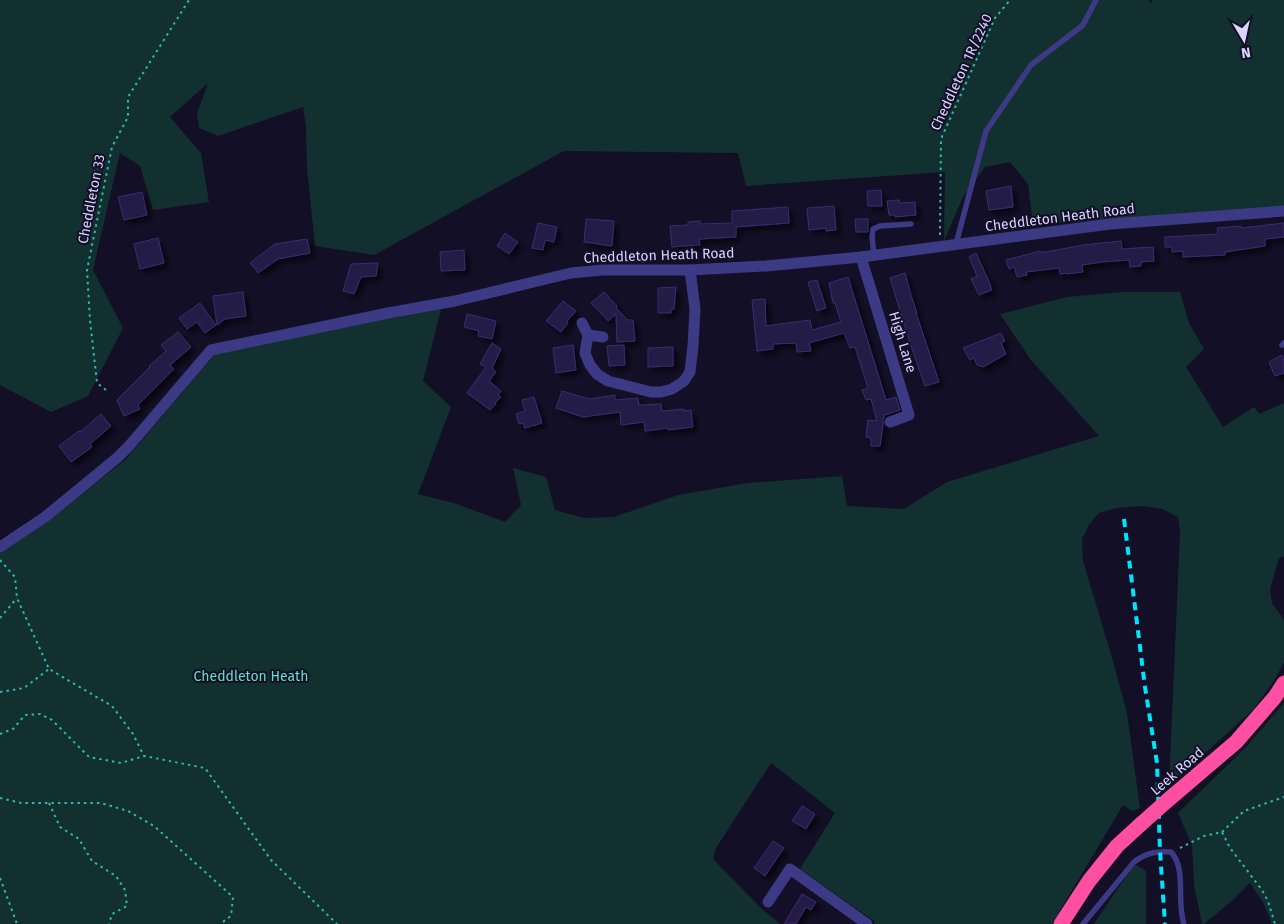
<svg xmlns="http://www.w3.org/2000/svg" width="1284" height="924" font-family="'Fira Sans',sans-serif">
  <defs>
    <filter id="shadow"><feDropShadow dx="4.5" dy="4.5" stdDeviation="2.5" flood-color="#0009"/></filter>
  </defs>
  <rect width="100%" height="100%" fill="#130f26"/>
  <!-- green -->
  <g fill="#12302f">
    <polygon points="0,0 1149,0 1150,4 1153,0 1284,0 1284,206 1033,225 1028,184 1010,162 985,167 963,197 944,241 945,172 746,186 738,153 564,151 374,255 315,246 307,168 306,126 303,107 218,136 199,128 197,113 208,83 170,117 201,153 209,202 153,210 140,166 120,153 93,270 123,328 88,396 51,412 0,385"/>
    <polygon points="1121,292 1180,292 1189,323 1204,349 1186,367 1223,427 1254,407 1259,414 1284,403 1284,556 1279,558 1270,589 1272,603 1284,620 1284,662 1275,679 1254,709 1169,786 1180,532 1178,517 1162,509 1143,506 1117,508 1099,513 1089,525 1082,539 1083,561 1111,654 1127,713 1140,808 1132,811 1123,805 1052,924 875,924 874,921 800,869 835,813 771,763 716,848 713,859 761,908 780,924 0,924 0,553 44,524 125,460 215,354 390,318 441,309 423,381 451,407 418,494 454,503 505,522 521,505 513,468 546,477 555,510 584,518 614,517 678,495 747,483 842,476 847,506 904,509 947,482 1099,436 1031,360 1000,314 1067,297"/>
    <polygon points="1284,703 1284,924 1272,924 1263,902 1250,883 1234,899 1204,924 1202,924 1194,885 1192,845 1178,813 1247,746"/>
    <polygon points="1136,865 1146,871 1146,924 1094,924 1129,872"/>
  </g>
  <!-- building -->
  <g fill="#241b47" stroke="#3b2d73" filter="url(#shadow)">
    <polygon points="1011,186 1013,207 989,210 986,191"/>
    <polygon points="881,190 882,206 868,206 867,191"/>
    <polygon points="142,192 147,215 124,220 118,197"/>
    <polygon points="899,200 900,203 915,202 916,215 895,217 895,215 889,215 887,201"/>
    <polygon points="834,206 836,230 826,231 826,228 809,230 807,208"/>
    <polygon points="788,207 789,223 736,227 736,237 699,239 700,245 672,247 670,226 688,225 688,222 700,221 700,224 732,223 732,211"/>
    <polygon points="586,219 614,221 612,246 584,242"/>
    <polygon points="855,219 868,219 868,232 856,232"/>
    <polygon points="538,223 557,227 554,242 545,240 543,250 532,248"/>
    <polygon points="1284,223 1284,237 1265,239 1265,246 1225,252 1225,255 1183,257 1183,251 1172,252 1172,247 1165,247 1165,237 1218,234 1217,228 1241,226 1241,228"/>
    <polygon points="505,233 518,242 509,254 497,246"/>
    <polygon points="158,238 164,263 140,269 134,244"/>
    <polygon points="307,239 310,253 278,259 258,273 250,263 275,244"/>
    <polygon points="1121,241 1122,249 1153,247 1154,261 1141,262 1141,266 1130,267 1129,260 1102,262 1082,265 1083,272 1067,274 1067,273 1060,274 1059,268 1026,272 1027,275 1017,277 1014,267 1009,269 1006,260 1040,251 1040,252 1046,252 1083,245"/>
    <polygon points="464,250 465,270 441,271 440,252"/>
    <polygon points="976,253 991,286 990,286 992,290 979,295 971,279 977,276 969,257"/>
    <polygon points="378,263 376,276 361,277 354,294 343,291 351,264"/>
    <polygon points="905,273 911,295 917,313 916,313 939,382 925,386 910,343 890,278"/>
    <polygon points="848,277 886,400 896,397 900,410 885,415 883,420 883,425 880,446 871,446 871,438 866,437 868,420 877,421 871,399 866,400 862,390 868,388 855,347 850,348 844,333 809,343 811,351 797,352 796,343 773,344 773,349 757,351 752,300 765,299 766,326 810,320 812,330 841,322 835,303 833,303 829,283"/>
    <polygon points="817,280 826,308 817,311 808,282"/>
    <polygon points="676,287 674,309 671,309 671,313 658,313 658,288"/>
    <polygon points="243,292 246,316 225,319 217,325 213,296"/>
    <polygon points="604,292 617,306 616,308 628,320 633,320 635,341 617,342 616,314 608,321 591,303"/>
    <polygon points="563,301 576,311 567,321 568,323 561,332 546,321"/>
    <polygon points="200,303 216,325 205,333 197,322 187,329 179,318"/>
    <polygon points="467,314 496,321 492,339 478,336 479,331 464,327"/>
    <polygon points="178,332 191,347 170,365 174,369 138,405 140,409 124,416 117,400 150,367 149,366 166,351 161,345"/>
    <polygon points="1001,333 1005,341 1001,343 1006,354 983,367 977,365 974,358 970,360 963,348"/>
    <polygon points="492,343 501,349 492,368 496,372 489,381 501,391 498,395 501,397 495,403 496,404 490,410 467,393 486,367 480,364"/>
    <polygon points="573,345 576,370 556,373 553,348"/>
    <polygon points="624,345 625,365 609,366 607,346"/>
    <polygon points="673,347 673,366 648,367 648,348"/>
    <polygon points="1282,355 1284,361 1284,373 1275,376 1269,362"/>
    <polygon points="562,391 589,399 615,395 615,400 638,398 639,405 661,404 662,411 684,409 684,411 691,410 693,427 668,430 668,428 645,431 644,422 621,425 620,412 583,417 556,408"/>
    <polygon points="534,397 542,423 525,428 523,423 519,424 516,414 525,411 522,400"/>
    <polygon points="101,414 111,426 90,444 92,447 71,462 59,446 79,431 80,432"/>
    <polygon points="802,806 815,814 806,829 792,821"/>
    <polygon points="773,841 784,848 765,876 754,868"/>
    <polygon points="802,894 816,902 811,910 806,907 796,924 784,924"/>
  </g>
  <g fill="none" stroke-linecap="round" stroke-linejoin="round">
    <!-- path -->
    <g stroke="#2fb8b0" stroke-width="2" stroke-dasharray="2.5 4" stroke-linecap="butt">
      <polyline points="940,235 941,139 995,18 1010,0"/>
      <polyline points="106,390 97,383 90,320 87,270 112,147 128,117 128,97 189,0"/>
      <polyline points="0,560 15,577 17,598 49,669 112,706 133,734 144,756"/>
      <polyline points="0,618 17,598"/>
      <polyline points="0,692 24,688 49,669"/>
      <polyline points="0,734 13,729 25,715 40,714 52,720 89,757 121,763 144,756 205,768 271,860 337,924"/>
      <polyline points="0,798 21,803 101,803 128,811 154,826 233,897 231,916 220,924"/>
      <polyline points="49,803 60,827 79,839 92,861 116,876 125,890 127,906 112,914 109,924"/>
      <polyline points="1222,832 1244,811 1284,797"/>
      <polyline points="1180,848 1204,836 1222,832 1230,848 1262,890 1268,901 1275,924"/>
      <polyline points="0,878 17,924"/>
    </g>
    <!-- lane -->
    <g stroke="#3d3a85" stroke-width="5.5">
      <polyline points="956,244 986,131 1031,65 1083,25 1096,0"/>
      <polyline points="874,255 872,237 873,229 880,226 911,224"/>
      <polyline points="1282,345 1284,343"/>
      <path d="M 1083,924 L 1134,862 C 1146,853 1156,851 1171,852 C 1187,869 1176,902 1184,924"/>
    </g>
    <!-- street -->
    <g stroke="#3d3a85" stroke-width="11">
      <polyline points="861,257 909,415 890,422"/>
      <polyline points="582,323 588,335 603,337"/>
      <polyline points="588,335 585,353 590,365 597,374 608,381 651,392 661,392 672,389 684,381 690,372 693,346 695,309 690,270"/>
      <polyline points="0,547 45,517 117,458 129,446 211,350 388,313 455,301 571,273 603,270 690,270 766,266 861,257 1110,224 1284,211"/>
      <polyline points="768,902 790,869 867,924"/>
    </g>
    <!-- highway -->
    <g stroke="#ff4fa3" stroke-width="15">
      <polyline points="1168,800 1236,742 1275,697 1284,683"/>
      <polyline points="1061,924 1089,881 1117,846 1141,824"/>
    </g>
    <!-- rail -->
    <polyline stroke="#00e5ff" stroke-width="4" stroke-dasharray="8 6" stroke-linecap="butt" points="1124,519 1145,687 1157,763 1160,851 1165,924"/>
    <!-- highway-bridge -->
    <polyline stroke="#ff4fa3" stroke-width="15" points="1141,824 1168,800"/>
  </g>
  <g text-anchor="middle" stroke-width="4" stroke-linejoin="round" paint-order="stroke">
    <!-- street labels -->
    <g font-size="14" fill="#d9d4ff" stroke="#130f26">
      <text transform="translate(961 72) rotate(-65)" y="5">Cheddleton 1R/2240</text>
      <text transform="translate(91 199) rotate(-79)" y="5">Cheddleton 33</text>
      <text transform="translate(1060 217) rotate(-7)" y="5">Cheddleton Heath Road</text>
      <text transform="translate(659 255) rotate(-2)" y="5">Cheddleton Heath Road</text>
      <text transform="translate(903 342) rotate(73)" y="5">High Lane</text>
      <text transform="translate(1177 771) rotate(-41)" y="5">Leek Road</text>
    </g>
    <!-- park labels -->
    <g font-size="14" fill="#5fe0c0" stroke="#130f26">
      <text x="251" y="681">Cheddleton Heath</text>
    </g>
  </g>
  <!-- north arrow -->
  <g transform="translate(1244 40) rotate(171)" stroke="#130f26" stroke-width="4" paint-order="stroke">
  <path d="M0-4L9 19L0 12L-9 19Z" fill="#d9d4ff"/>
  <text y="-8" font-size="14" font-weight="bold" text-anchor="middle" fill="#d9d4ff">N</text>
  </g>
</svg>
